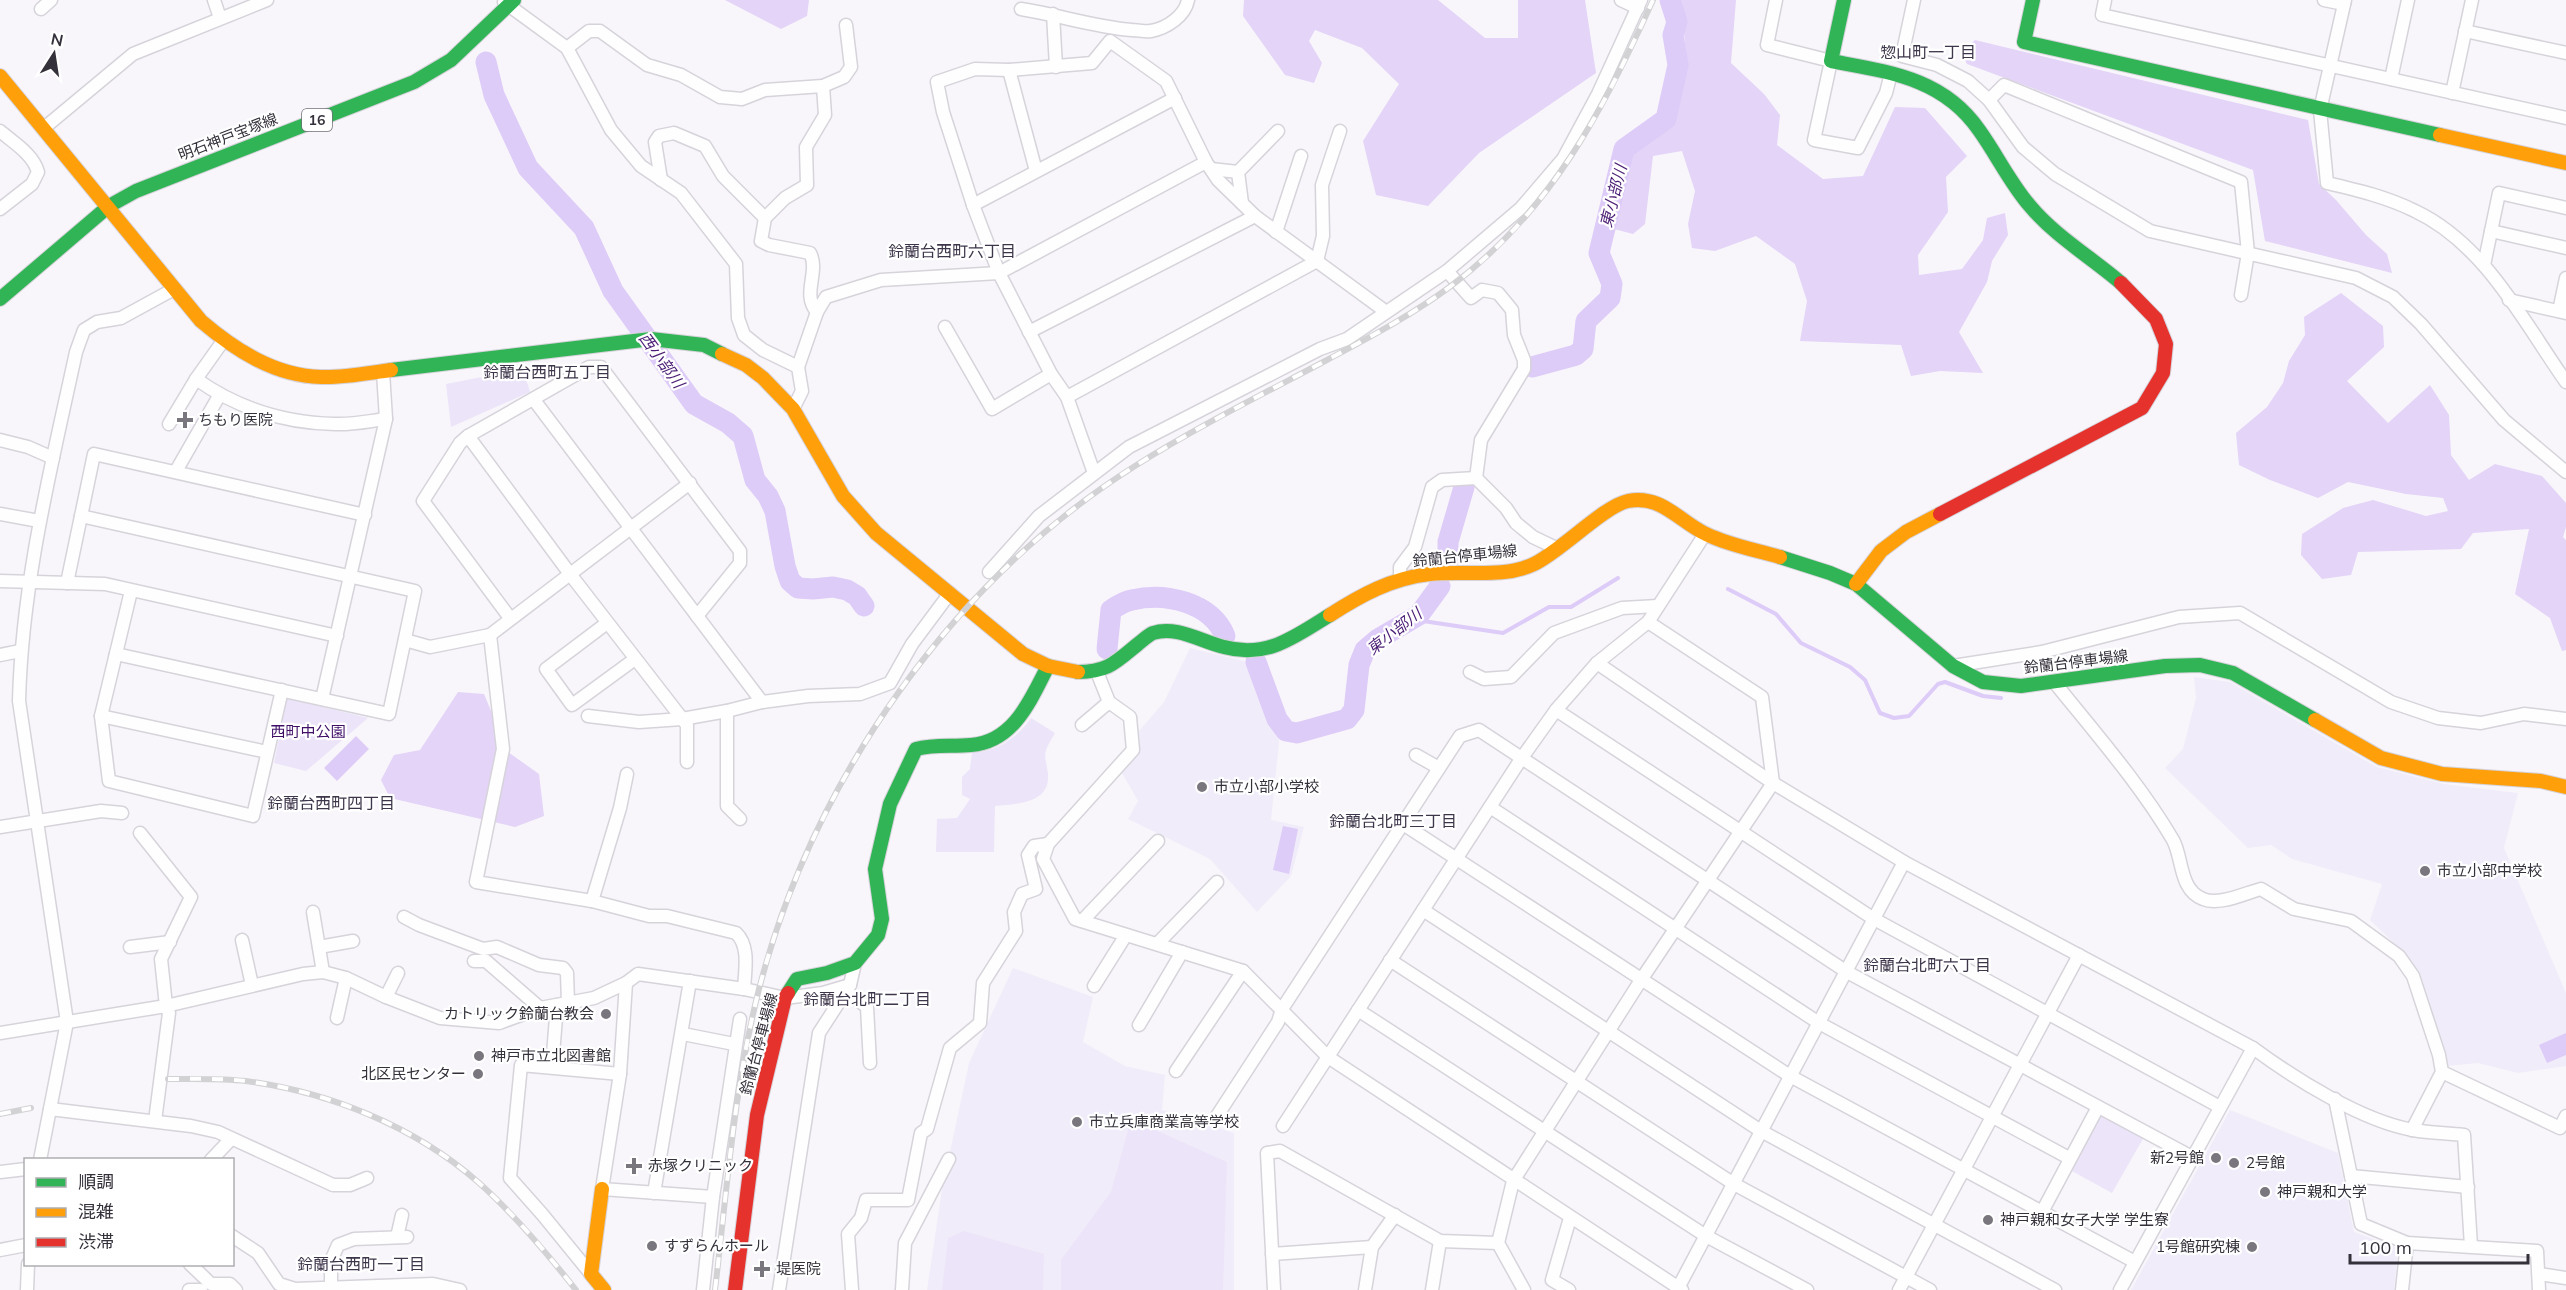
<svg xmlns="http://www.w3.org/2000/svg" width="2566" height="1290" font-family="Mulish,'Noto Sans JP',sans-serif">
  <rect width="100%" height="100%" fill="#f8f6fb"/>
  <!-- built -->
  <g fill="#f1ecf9">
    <polygon points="1190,648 1252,663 1280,733 1271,820 1304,827 1291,876 1257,912 1210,859 1128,819 1138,801 1122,773 1140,750 1139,731 1164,702"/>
    <polygon points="2194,677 2230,682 2377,767 2444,784 2518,793 2504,848 2566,993 2566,1066 2518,1073 2478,1063 2447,1066 2421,976 2405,954 2370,920 2382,884 2292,859 2271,845 2248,848 2165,768 2183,749 2196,698"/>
    <polygon points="1013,968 1093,997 1083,1042 1125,1066 1165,1075 1162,1110 1234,1133 1234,1290 927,1290 942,1189 969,1063"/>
    <polygon points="2230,1110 2338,1153 2354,1232 2398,1248 2394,1290 2131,1290"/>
  </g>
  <!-- green -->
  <g fill="#ece4f9">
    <polygon points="523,369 530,392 451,427 446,384"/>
    <polygon points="287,698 368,718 306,771 274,763"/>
    <path d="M 1031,718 L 1055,733 C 1052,739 1048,744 1046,750 C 1043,759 1049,769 1048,778 C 1048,804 1013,804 995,806 L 994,852 L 936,852 L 937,819 L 957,818 L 970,799 L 962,795 L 962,777 L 970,769 L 972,752 C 994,754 1019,736 1031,718 Z"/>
    <polygon points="2102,1113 2144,1137 2112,1193 2070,1170"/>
    <polygon points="1131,1119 1227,1162 1223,1290 1061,1290 1061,1260 1111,1192"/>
    <polygon points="964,1231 1044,1254 1043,1290 942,1290 948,1238"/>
  </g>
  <!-- forest -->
  <g fill="#e3d4f8">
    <polygon points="725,0 809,0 807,16 781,29"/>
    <polygon points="1244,0 1438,0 1485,38 1518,38 1518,0 1585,0 1596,73 1479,153 1428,206 1376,195 1363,141 1399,84 1362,48 1315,30 1309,41 1322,63 1314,83 1285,75 1243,16"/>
    <polygon points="1681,0 1736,0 1731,63 1764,94 1780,115 1777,145 1823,179 1863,176 1895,107 1925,108 1967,156 1946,177 1948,212 1918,255 1919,275 1962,269 1983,240 1987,218 2005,213 2008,235 1992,261 1987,282 1959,332 1983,373 1940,371 1911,376 1901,345 1800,341 1807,301 1795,264 1756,236 1715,251 1692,248 1688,224 1695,191 1682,151 1653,156 1645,224 1633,234 1614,229 1631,153 1674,122 1687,66"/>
    <polygon points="1975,40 2308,120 2319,184 2336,200 2366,235 2387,254 2392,273 2265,241 2253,170 1967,64 1961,53"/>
    <polygon points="2341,293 2383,326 2384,347 2347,381 2388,423 2430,385 2449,415 2451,455 2469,480 2495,464 2542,476 2566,503 2566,527 2563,537 2566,540 2566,650 2562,651 2550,618 2515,594 2529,529 2473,533 2461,549 2358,552 2351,575 2322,579 2301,555 2302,534 2343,508 2373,500 2426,516 2448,511 2443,498 2406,494 2348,482 2318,498 2270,480 2239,465 2236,433 2267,407 2283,383 2289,361 2305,335 2304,317"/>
    <polygon points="458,692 484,694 508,752 539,774 544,816 515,827 390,798 381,780 394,755 420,750"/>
  </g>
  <!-- water -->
  <g fill="#ddcbf8">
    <polygon points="356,736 369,749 337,781 324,768"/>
    <polygon points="1283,826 1298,829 1289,874 1273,870"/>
    <polygon points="2566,1033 2566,1055 2547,1063 2539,1045"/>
  </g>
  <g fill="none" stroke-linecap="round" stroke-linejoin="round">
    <!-- stream -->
    <g stroke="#ddcbf8" stroke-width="4">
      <polyline points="1728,589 1776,614 1801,643 1850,667 1865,680 1880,713 1894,718 1909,716 1938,684 1945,682 1983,696 2001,698"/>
      <polyline points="1406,622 1423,621 1503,633 1549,607 1571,607 1618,578"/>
    </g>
    <!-- river -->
    <g stroke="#ddcbf8" stroke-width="21">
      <polyline points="486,62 494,95 528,168 584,228 613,291 694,404 728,423 743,436 755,480 768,496 775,511 785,566 790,581 798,588 813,589 833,587 847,590 857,596 864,606"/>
      <polyline points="1532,367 1576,355 1583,349 1586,321 1610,298 1612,284 1599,253 1624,149 1666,119 1678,65 1673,35 1677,22 1670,0"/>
      <polyline points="1448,563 1448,542 1464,487"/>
      <path d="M 1107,649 L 1111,610 C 1117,606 1125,601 1132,600 C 1165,592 1211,602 1225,636"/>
      <polyline points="1256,662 1277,719 1286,731 1297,733 1347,719 1354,710 1359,665 1365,650 1378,639 1419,615 1440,586"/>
    </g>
    <defs>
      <g id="street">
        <polyline points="214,0 220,18"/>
        <polyline points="1621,0 1638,8"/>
        <polyline points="1776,0 1767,45 1831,61 1814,140 1858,148 1886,93 1891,73"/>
        <polyline points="1914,0 1902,56 1937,65 1968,81 1989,100 2023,147 2055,174 2150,231 2356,278 2393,297 2421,324 2504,420 2566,472"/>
        <polyline points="2105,0 2102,15 2566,118"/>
        <polyline points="2324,0 2344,4"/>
        <path d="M 2345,0 L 2320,110 L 2327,183 C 2357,190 2387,197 2415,211 C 2485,244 2523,321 2566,382"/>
        <polyline points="504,2 567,48 611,130 641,166 681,193 736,264 738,318 744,335 763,350 798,367 802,391 793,409"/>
        <polyline points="41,9 51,0"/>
        <path d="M 1021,9 C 1059,15 1094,27 1132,30 C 1138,30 1145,32 1151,31 C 1167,28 1185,16 1188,0"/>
        <polyline points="1053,14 1056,67"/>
        <polyline points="2465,31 2566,53"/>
        <polyline points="567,48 589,31 600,31 647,65 681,75 720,97 742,99 765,90 823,86"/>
        <polyline points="1009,70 1036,171"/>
        <polyline points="2391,79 2408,0"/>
        <polyline points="2452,93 2472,0"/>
        <polyline points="1989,100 2004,85 2241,182 2248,253 2241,295"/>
        <polyline points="44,128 133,54 267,0"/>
        <path d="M 0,131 C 14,143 33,154 38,172 L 32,184 L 0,209"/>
        <polyline points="1211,169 1238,172"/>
        <polyline points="661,180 655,142 659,136 674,133 705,146 723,176 765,218"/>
        <polyline points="1242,203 1238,172 1278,131"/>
        <polyline points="973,205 1175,98"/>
        <polyline points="2491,231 2566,248"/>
        <polyline points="1276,232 1301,156"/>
        <polyline points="2484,265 2499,193 2566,208"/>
        <polyline points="1447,271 1471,298 1482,290 1498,293 1512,310 1514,335 1524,360 1524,369 1481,440 1476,478"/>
        <polyline points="2509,300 2566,313"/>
        <polyline points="2559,311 2566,278"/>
        <path d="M 817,312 C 801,294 820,272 810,253 L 769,245 L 761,241 L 765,218 L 785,198 L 807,185 L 806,147 L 825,115 L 823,86 L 844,77 L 851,67 L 846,25"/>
        <polyline points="945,327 992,409 1051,374"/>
        <polyline points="1029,332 1255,216"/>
        <polyline points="798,367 817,312 826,297 881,280 999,273 1206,162"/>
        <path d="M 196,379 C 237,408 284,423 335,424 C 352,425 369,421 386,419"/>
        <polyline points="1067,397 1317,261 1323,236 1322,185 1340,131"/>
        <polyline points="534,400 762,702"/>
        <polyline points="169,424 196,379 223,341"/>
        <polyline points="468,436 570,574 687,725 687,762"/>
        <polyline points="0,440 28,447 53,458"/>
        <polyline points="176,471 219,396"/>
        <polyline points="1094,473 1067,397 1051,374 999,273 973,205 943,112 937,82 975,69 1009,70 1092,63 1110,41 1166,81 1206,162 1218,180 1255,216 1385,311"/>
        <polyline points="0,514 39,521"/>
        <polyline points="81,516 415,591 389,714 116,654"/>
        <polyline points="989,572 1039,516 1129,447 1320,349 1347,339 1447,271 1521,208 1563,159 1598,94 1641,0"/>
        <polyline points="1400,580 1400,567 1415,547 1432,487 1442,480 1476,478 1506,508 1516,523 1533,537 1558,549"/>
        <polyline points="0,581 105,584 337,636"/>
        <polyline points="67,583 94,454 365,515"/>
        <polyline points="131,591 101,716 109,781 253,816 282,690"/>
        <polyline points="510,618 423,501 460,443 468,436 589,367 601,367 740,551 740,563 697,616"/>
        <polyline points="607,623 546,669 572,705 635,659"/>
        <path d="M 490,635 L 503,749 L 476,882 L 592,901 L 649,916 L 667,916 L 736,933 C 750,946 745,970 744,989"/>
        <polyline points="405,640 430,647 490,635 690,483"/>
        <polyline points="0,655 20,651"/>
        <path d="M 1597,663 L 1773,783 L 1904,862 L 2253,1048 C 2295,1079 2362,1121 2413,1130 C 2430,1133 2447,1133 2464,1135 L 2471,1246"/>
        <polyline points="1953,666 2042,652 2179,617 2240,613 2391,702 2438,718 2481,723 2524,714 2566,719"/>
        <polyline points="1097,672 1109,702 1130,717 1133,750 1048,844 1043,859 1075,919 1243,971 1328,1057 1682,1290"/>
        <polyline points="1470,672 1484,679 1511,677 1554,633 1622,608 1658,606"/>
        <path d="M 2055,683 C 2096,734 2140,784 2173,840 C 2183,858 2179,890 2203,899 C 2219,906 2245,893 2261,889 L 2294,909 L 2351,921 L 2399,956 L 2413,976 L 2439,1055 L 2442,1072 L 2412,1130"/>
        <polyline points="322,699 386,419 383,372"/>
        <polyline points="1556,710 1874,919 2220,1107"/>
        <polyline points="727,711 727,806 740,819"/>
        <polyline points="101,716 267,752"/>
        <polyline points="588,716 639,722 682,719 727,711 762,702 808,696 860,694 890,683 912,644 950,593"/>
        <polyline points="1082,725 1109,702"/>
        <polyline points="1416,755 1439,768"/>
        <polyline points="1490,807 1819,1023 2069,1158"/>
        <polyline points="1403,824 1790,1076 2135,1262"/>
        <polyline points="0,827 101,811 122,813"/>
        <polyline points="140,833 191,897 161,959 166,1006 169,1013 155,1121"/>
        <polyline points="592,901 620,808 627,774"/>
        <polyline points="1423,910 1761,1131 2055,1290"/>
        <polyline points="313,912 323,972"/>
        <polyline points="404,917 419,925 483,949 497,947 539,965 563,968 567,973 568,1003"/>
        <polyline points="1082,921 1158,841"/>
        <polyline points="242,940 252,985"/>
        <polyline points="1157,944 1217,882"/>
        <polyline points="130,947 170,942"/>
        <polyline points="319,947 353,941"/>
        <polyline points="1390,960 1734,1184 1930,1290"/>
        <polyline points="474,961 486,961 540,1008"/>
        <polyline points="626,983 620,1074 602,1189 713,1197"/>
        <polyline points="1094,986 1126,935"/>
        <polyline points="845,991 867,1007 870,1063"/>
        <polyline points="386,997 398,973"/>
        <polyline points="1358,1010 1706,1236 1807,1290"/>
        <polyline points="337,1018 346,978"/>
        <polyline points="1139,1025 1182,952"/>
        <polyline points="0,1033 166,1006 303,974 323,972 346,978 386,997 440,1018 499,1023 540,1008 594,998 626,983 638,974 744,989 785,998 823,993 850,985"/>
        <polyline points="683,1034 734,1044"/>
        <polyline points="552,1067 557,1005"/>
        <polyline points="1176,1071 1243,971"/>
        <polyline points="2442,1072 2560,1128 2566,1116"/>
        <polyline points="2335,1099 2361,1224 2407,1243 2537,1251 2539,1290"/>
        <polyline points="50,1109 191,1126 218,1132 333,1185 350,1185 367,1178"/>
        <polyline points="1217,1116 1278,1022 1282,1009 1460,736 1479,730 1847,972 2192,1157"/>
        <polyline points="1283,1126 1521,759 1556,710 1597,663 1648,622 1705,534"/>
        <path d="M 40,1160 L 67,1022 L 19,701 C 22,582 51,468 76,352 L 84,330 L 97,322 L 121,318 L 174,289"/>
        <polyline points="211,1160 231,1139"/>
        <polyline points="0,1172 26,1169"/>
        <polyline points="2351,1176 2468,1187"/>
        <polyline points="654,1193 690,981"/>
        <polyline points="2042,1212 2098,1107"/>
        <polyline points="232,1236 258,1253 279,1284 295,1289 433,1284 460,1290"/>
        <polyline points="397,1237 402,1215"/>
        <polyline points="0,1250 26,1245"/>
        <polyline points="1272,1254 1372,1247"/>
        <polyline points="190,1264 211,1284 230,1284 236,1290"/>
        <polyline points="591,1274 542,1214 510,1178 521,1065 620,1074"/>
        <polyline points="2539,1274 2566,1278"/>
        <polyline points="331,1289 331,1261 338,1245 354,1239 407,1237"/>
        <polyline points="27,1290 28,1264"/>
        <polyline points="189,1290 201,1290"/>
        <polyline points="703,1290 713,1197 740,1019"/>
        <polyline points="779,1290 819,1033 850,985 855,963"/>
        <polyline points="852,1290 848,1234 861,1218 866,1200 908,1200 921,1133 927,1129 950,1048 980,1023 983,983 1016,931 1014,912 1022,894 1036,889 1028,855 1034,846 1048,844"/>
        <polyline points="902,1290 905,1243 949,1159"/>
        <polyline points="1274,1290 1267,1153 1280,1151 1440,1241 1498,1243"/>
        <polyline points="1365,1290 1372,1247 1395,1215"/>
        <polyline points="1432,1290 1440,1241"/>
        <polyline points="1524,1290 1498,1243 1513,1181 1641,980 1773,783 1762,697 1648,622"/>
        <polyline points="1569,1290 1552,1280 1570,1218"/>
        <polyline points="1677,1290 1904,862"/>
        <polyline points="1899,1290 2079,955"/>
        <polyline points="2120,1290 2253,1048"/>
        <polyline points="2402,1290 2407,1243"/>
      </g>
      <g id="fast">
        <path d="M 1844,0 L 1831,61 C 1889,72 1943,78 1979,130 C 1997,155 2010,183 2030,206 C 2055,236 2092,258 2121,283"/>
        <polyline points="2033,0 2024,42 2440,135"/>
        <polyline points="0,299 109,206 136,191 414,82 451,60 514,0"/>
        <polyline points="391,370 651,339 704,345 722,354"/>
        <polyline points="1780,557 1830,573 1856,584 1953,666 1983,682 2021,686 2165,666 2200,665 2233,673 2315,720"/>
        <path d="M 1078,672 C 1108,672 1116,662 1138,644 C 1142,641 1148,635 1153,633 C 1176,625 1202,642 1224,647 C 1268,659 1295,636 1330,615"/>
        <path d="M 788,993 L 797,979 L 827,973 L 855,963 L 878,935 L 882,919 L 875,869 L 890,804 L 916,749 C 935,744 952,747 971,745 C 1014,742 1031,699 1048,666"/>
      </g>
      <g id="slow">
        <path d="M 0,76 L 201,321 C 235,350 275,376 321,377 C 344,378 368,373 391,370"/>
        <polyline points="2440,135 2566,163"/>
        <polyline points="722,354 746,365 763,378 793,409 843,496 876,533 1023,654 1048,666 1078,672"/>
        <polyline points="1856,584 1881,551 1906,532 1940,514"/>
        <path d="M 1330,615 C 1361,595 1392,578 1430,574 C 1463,570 1503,579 1534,564 C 1561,551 1604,506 1628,501 C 1661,494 1680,522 1706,534 C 1728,545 1756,550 1780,557"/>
        <polyline points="2315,720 2381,758 2442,774 2541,781 2566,787"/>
        <polyline points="602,1189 591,1274 604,1290"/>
      </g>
      <g id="jam">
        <polyline points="1940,514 2142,408 2163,373 2166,344 2156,319 2121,283"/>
        <polyline points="735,1290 757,1115 785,998 788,993"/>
      </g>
    </defs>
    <!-- street casing -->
    <use href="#street" stroke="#d6d3da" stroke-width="15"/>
    <!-- fast casing -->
    <use href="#fast" stroke="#d6d3da" stroke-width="16"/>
    <!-- slow casing -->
    <use href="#slow" stroke="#d6d3da" stroke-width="16"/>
    <!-- jam casing -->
    <use href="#jam" stroke="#d6d3da" stroke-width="16"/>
    <!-- street -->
    <use href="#street" stroke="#fefefe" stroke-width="12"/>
    <!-- fast -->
    <use href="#fast" stroke="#30b455" stroke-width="14"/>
    <!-- slow -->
    <use href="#slow" stroke="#ff9f0a" stroke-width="14"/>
    <!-- jam -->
    <use href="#jam" stroke="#e5322d" stroke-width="14"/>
    <defs>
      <g id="rail">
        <path d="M 168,1079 C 194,1079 220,1078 246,1081 C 329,1092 414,1126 478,1182 C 514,1214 546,1252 576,1290"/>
        <polyline points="0,1114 31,1108"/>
        <path d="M 715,1290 C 727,1190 734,1087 759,989 C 813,780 952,581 1135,466 C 1197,427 1263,394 1327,360 C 1370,337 1412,315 1451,286 C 1551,211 1603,111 1653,0"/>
      </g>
    </defs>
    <!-- rail casing -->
    <use href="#rail" stroke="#d2d1d3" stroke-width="6"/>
    <!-- rail -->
    <use href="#rail" stroke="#fff" stroke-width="4" stroke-dasharray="11" stroke-linecap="butt"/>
  </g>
  <!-- markers -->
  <g fill="#79767e" stroke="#fff" stroke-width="2">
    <path d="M182 411h6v6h6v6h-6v6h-6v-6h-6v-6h6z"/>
    <circle cx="1202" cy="787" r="6"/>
    <circle cx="2425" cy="871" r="6"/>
    <circle cx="606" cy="1014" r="6"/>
    <circle cx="479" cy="1056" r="6"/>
    <circle cx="478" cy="1074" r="6"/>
    <circle cx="1077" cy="1122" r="6"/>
    <circle cx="2216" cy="1158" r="6"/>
    <circle cx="2234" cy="1163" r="6"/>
    <path d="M631 1157h6v6h6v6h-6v6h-6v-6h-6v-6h6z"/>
    <circle cx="2265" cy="1192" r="6"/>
    <circle cx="1988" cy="1220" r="6"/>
    <circle cx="652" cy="1246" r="6"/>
    <circle cx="2252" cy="1247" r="6"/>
    <path d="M759 1260h6v6h6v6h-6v6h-6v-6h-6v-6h6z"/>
  </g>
  <g text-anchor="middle" stroke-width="4.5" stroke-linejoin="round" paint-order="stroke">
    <!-- shield labels -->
    <rect fill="#fff" stroke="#726f76" stroke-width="1.5" x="302" y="109" width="30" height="22" rx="4.5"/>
    <g font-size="14" font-weight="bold" fill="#35313b">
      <text x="317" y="125">16</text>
    </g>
    <!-- street labels -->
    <g font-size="15" fill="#35313b" stroke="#fff">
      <text transform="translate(228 137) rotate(-21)" y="5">明石神戸宝塚線</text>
      <text transform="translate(1465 556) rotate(-6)" y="5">鈴蘭台停車場線</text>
      <text transform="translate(2076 662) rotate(-7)" y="5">鈴蘭台停車場線</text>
      <text transform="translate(759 1044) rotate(-75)" y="5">鈴蘭台停車場線</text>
    </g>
    <!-- poi labels -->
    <g font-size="15" fill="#35313b" stroke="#fff" text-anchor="start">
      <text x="198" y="425">ちもり医院</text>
      <text x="1214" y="792">市立小部小学校</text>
      <text x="2437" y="876">市立小部中学校</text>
      <text x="594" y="1019" text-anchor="end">カトリック鈴蘭台教会</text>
      <text x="491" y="1061">神戸市立北図書館</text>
      <text x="466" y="1079" text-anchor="end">北区民センター</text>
      <text x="1089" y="1127">市立兵庫商業高等学校</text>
      <text x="2204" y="1163" text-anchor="end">新2号館</text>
      <text x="2246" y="1168">2号館</text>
      <text x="648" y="1171">赤塚クリニック</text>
      <text x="2277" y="1197">神戸親和大学</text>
      <text x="2000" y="1225">神戸親和女子大学 学生寮</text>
      <text x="664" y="1251">すずらんホール</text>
      <text x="2240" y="1252" text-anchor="end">1号館研究棟</text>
      <text x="776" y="1274">堤医院</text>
    </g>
    <!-- park labels -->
    <g font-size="15" fill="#3f0f68" stroke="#fff">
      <text x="308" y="737">西町中公園</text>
    </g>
    <!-- neighbourhood labels -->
    <g font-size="16" fill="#3d3549" stroke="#fff">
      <text x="1928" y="58">惣山町一丁目</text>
      <text x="952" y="257">鈴蘭台西町六丁目</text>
      <text x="547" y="378">鈴蘭台西町五丁目</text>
      <text x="331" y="809">鈴蘭台西町四丁目</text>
      <text x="1393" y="827">鈴蘭台北町三丁目</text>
      <text x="1927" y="971">鈴蘭台北町六丁目</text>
      <text x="867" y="1005">鈴蘭台北町二丁目</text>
      <text x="361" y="1270">鈴蘭台西町一丁目</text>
    </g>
    <!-- water labels -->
    <g font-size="16" font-style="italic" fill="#4a1d75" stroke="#fff">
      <text transform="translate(1613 196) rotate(-76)" y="6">東小部川</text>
      <text transform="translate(662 360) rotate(54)" y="6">西小部川</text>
      <text transform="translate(1394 631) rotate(-38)" y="6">東小部川</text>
    </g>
  </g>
  <!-- legend -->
  <rect x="24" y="1158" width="210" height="108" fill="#ffffff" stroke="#aeadb1" stroke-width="1.5"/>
  <rect x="36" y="1178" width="30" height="9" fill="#30b455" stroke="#aeadb1" stroke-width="1.5"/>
  <text x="78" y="1188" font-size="18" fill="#35313b">順調</text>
  <rect x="36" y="1208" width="30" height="9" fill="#ff9f0a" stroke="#aeadb1" stroke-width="1.5"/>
  <text x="78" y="1218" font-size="18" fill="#35313b">混雑</text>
  <rect x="36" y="1238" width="30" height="9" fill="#e5322d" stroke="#aeadb1" stroke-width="1.5"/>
  <text x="78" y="1248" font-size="18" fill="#35313b">渋滞</text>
  <!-- north arrow -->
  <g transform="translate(54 54) rotate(12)" stroke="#ffffff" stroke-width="4.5" paint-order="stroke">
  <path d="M0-4.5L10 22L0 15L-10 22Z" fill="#35313b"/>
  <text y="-9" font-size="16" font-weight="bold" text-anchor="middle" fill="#35313b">N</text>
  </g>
  <!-- scale -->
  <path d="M2350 1254v9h178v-9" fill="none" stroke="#35313b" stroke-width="3"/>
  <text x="2359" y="1254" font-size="18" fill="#35313b" stroke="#ffffff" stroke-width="4.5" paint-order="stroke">100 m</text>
</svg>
